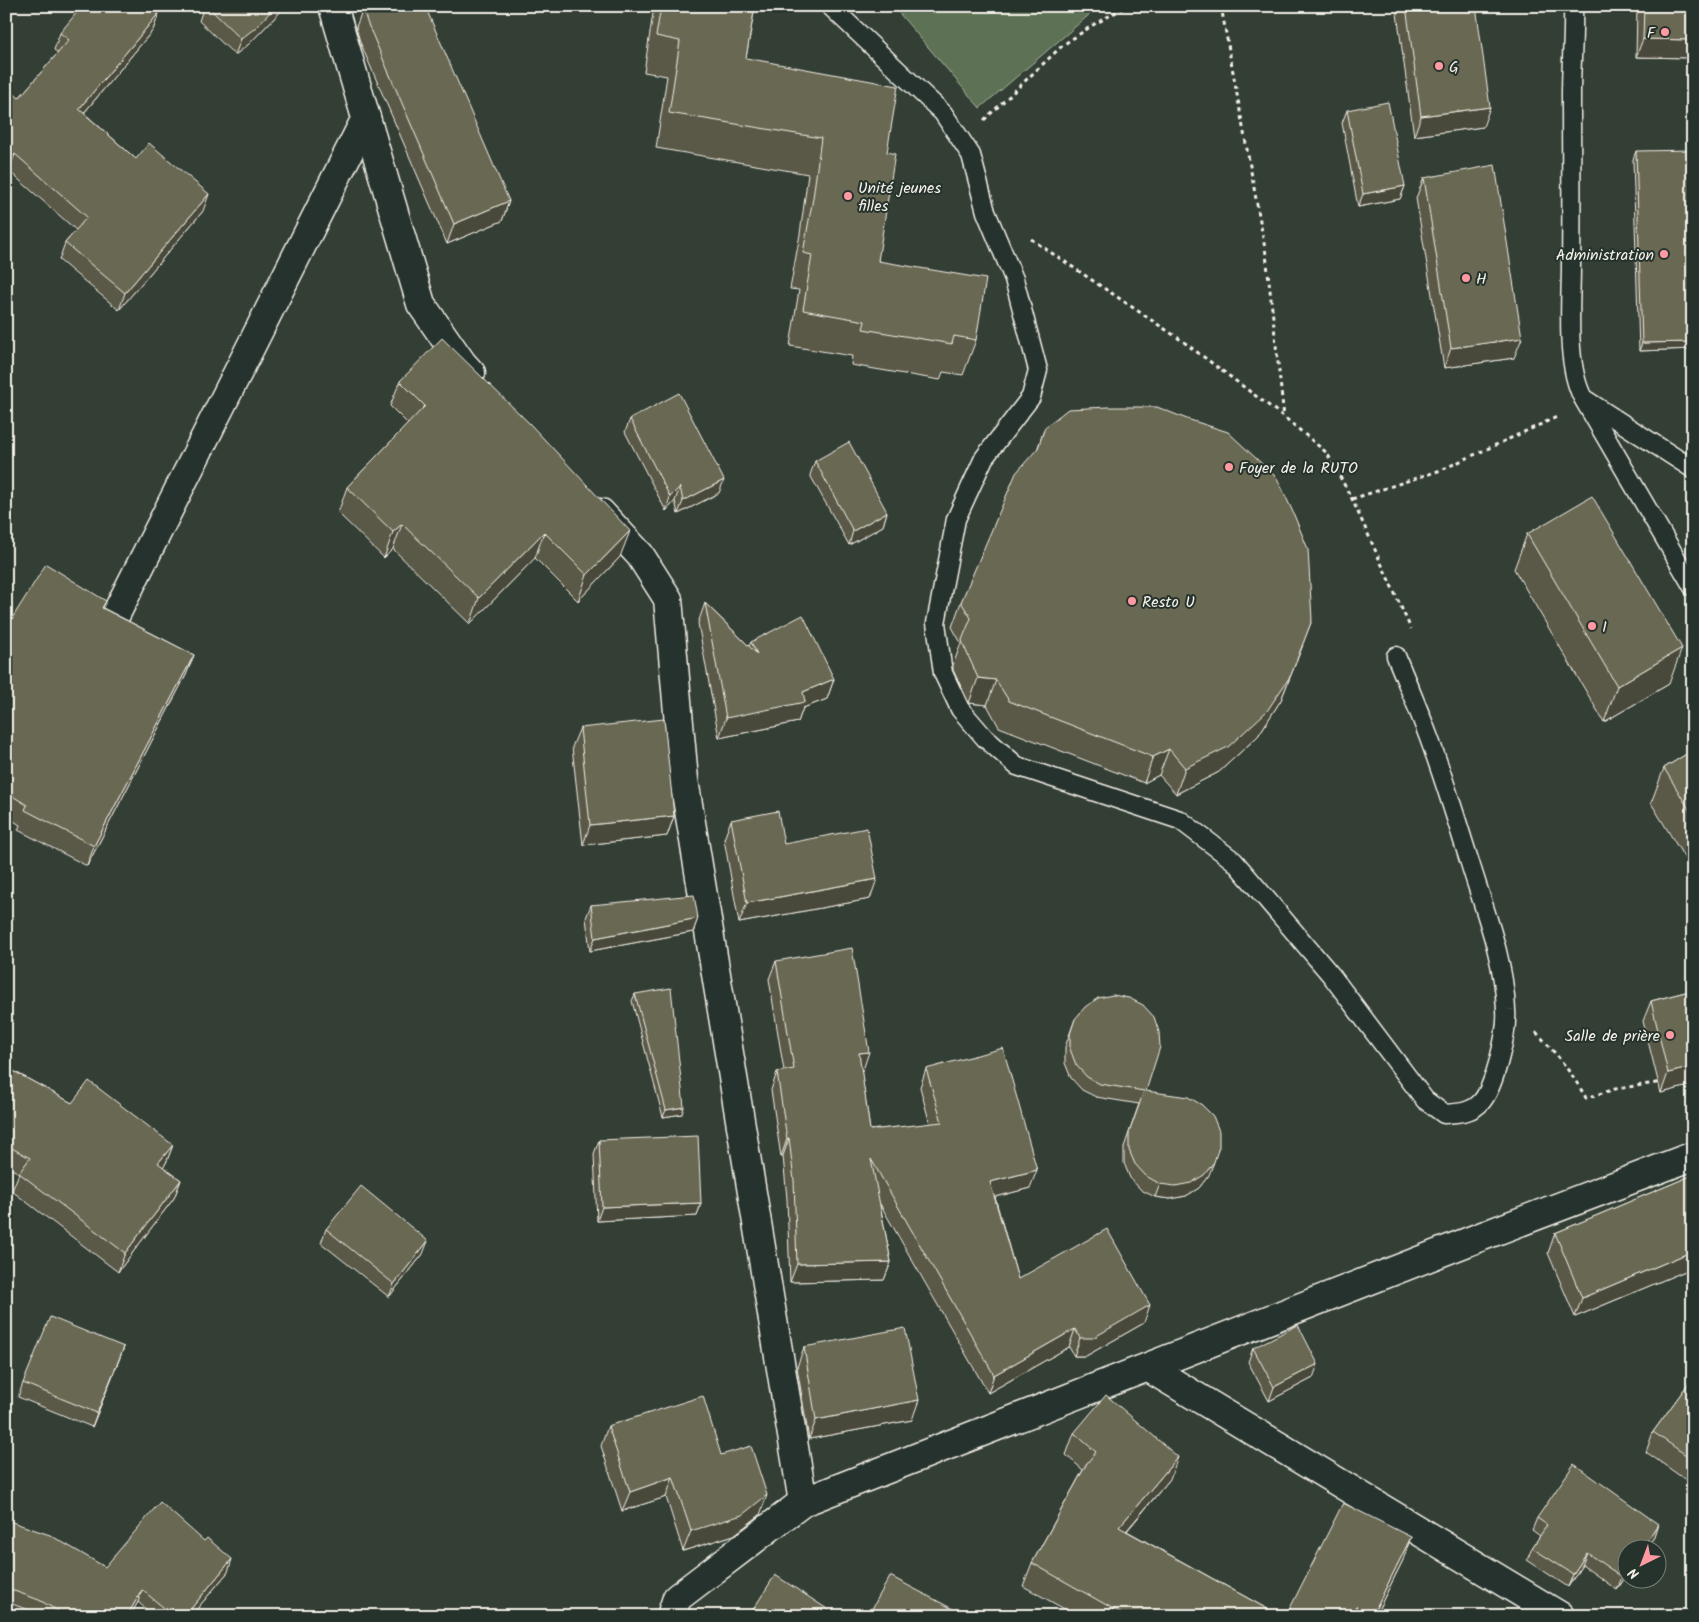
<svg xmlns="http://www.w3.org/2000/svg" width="1699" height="1622" font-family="Kalam,sans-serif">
  <rect width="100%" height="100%" fill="#333e35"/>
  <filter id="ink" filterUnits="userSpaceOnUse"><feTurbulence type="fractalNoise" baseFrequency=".02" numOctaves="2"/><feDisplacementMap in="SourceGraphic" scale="10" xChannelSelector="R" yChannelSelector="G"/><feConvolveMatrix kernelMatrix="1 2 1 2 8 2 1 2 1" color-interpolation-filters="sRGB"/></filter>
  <g filter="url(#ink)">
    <!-- green -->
    <polygon fill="#5d7255" stroke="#a8b29e" points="893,6 1094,6 1096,9 980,108"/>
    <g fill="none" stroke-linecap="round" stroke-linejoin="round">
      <defs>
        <g id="service">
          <path d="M 830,6 L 943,113 L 971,155 L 986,212 L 1014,279 L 1038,370 L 1031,397 L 984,458 L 956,519 L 936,623 L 943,673 L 960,709 L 985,738 L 1017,766 L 1180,820 L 1234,861 L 1331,975 L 1425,1100 L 1444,1114 C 1458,1113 1472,1113 1482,1101 C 1495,1085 1508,1031 1506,1010 C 1504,959 1485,912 1470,863 C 1456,819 1443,774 1426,730 C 1417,705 1406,681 1396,656"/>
          <path d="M 1573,6 C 1574,36 1571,65 1571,94 C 1571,151 1572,209 1571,266 C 1571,304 1565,364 1583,398 L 1693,469"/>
          <polyline points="1584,400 1693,587"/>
        </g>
        <g id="minor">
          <polyline points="333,6 421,304 462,363 471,373"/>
          <polyline points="601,513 640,555 668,599 684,780 803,1502"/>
          <polyline points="114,618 366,118"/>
          <polyline points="1149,1368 1560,1616"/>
          <polyline points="671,1616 677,1598 803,1502 1480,1237 1693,1156"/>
        </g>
      </defs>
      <!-- service casing -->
      <use href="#service" stroke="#f4f1e8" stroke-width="21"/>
      <!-- minor casing -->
      <use href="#minor" stroke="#f4f1e8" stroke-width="31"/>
      <!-- path -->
      <g stroke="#f4f1e8" stroke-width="3" stroke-dasharray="4 4" stroke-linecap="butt">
        <polyline points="1221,6 1266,254 1284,417"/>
        <polyline points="984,120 1063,45 1093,25 1127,6"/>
        <polyline points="1031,239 1181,340 1284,417 1327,453 1352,499 1411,629"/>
        <polyline points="1352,499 1441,470 1559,416"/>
        <path d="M 1536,1032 C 1555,1052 1572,1073 1586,1098 L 1615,1089 L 1663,1082"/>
      </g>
      <!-- service -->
      <use href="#service" stroke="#26332d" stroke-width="18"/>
      <!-- minor -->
      <use href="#minor" stroke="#26332d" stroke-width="28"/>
    </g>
    <!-- wall -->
    <g fill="#5a5947" stroke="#f4f1e8">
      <polygon points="204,6 286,6 249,44 235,55 199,21"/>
      <polygon points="654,6 755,6 746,58 887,152 878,261 976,340 963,375 943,372 940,380 851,365 852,356 790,346 799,290 790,289 800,234 808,174 656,148 667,76 644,72"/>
      <polygon points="1396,6 1476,6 1483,127 1414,136"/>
      <polygon points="1637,6 1693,6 1693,58 1636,57"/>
      <polygon points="363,8 509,201 502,221 447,244 360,42 356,27"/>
      <polygon points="159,13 153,30 84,113 136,159 203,211 119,310 59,260 65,243 76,230 9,171 6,174 6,98 19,98 58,53 54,50 60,33"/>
      <polygon points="1347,110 1405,186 1400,199 1358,207 1342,123"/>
      <polygon points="1636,151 1693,349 1639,351 1633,159"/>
      <polygon points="1424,178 1514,358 1444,368 1416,198"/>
      <polygon points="400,381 620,557 578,601 535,558 470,624 393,549 384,558 338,513 347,487 408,424 390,406"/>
      <polygon points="630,419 719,493 678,514 675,501 666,511 625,432"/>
      <polygon points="1045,427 1303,645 1281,700 1258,736 1219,772 1176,794 1159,775 1144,783 999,727 987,705 969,703 953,670 953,665 961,643 952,627 961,602 1037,450"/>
      <polygon points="815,461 887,512 883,526 849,545 810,475"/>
      <polygon points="1527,534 1669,684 1604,722 1514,569"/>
      <polygon points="705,603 749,646 751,642 834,679 827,699 803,708 798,722 719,738 698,623"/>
      <polygon points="103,608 194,655 186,675 87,866 18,830 20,825 6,816 6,628"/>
      <polygon points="580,728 674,816 667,836 583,845 572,747"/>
      <polygon points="1693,750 1693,872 1651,803 1664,768"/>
      <polygon points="731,820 784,844 870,899 739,923 724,839"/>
      <polygon points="591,905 698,918 693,932 590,951 586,918"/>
      <polygon points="776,961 863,1070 861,1070 870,1130 930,1124 920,1087 926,1069 1030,1188 995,1197 1018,1279 1144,1323 1086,1356 1074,1356 1069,1347 988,1393 880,1204 891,1262 884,1280 790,1282 787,1199 783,1156 781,1157 771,1090 777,1072 784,1071 769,979"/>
      <polygon points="1693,990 1693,1085 1661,1093 1643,1021 1651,1001"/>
      <polygon points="635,994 682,1114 663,1117 632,1001"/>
      <polygon points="1075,1019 1146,1091 1209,1175 1199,1188 1186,1196 1170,1199 1155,1197 1141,1190 1130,1178 1124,1163 1124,1147 1139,1104 1096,1097 1082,1090 1071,1078 1065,1063 1065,1047"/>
      <polygon points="6,1067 72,1103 173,1145 166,1163 163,1167 181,1180 174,1198 118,1272 12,1191 19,1173 6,1166"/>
      <polygon points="599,1140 701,1203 697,1216 597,1221 594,1154"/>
      <polygon points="1693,1175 1693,1275 1690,1269 1575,1317 1548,1253 1555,1233"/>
      <polygon points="326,1229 423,1254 389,1297 321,1243"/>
      <polygon points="124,1347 92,1427 18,1397 23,1383"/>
      <polygon points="804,1347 912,1420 809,1439 797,1367"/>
      <polygon points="1253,1348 1313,1378 1269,1401 1248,1362"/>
      <polygon points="1693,1377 1693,1485 1646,1452 1653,1432"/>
      <polygon points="608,1426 721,1455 760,1515 734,1535 683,1551 666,1497 622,1511 601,1446"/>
      <polygon points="1074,1433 1170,1479 1127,1531 1280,1616 1077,1616 1023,1586 1032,1563 1083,1470 1066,1455"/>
      <polygon points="1537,1518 1658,1524 1654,1537 1645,1550 1626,1550 1626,1576 1617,1590 1582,1565 1568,1587 1527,1560 1532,1548 1540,1536 1532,1530"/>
      <polygon points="6,1520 105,1567 228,1572 191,1616 154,1616 138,1602 130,1616 41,1616 35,1612 6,1602"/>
      <polygon points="1403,1560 1375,1616 1286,1616"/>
    </g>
    <!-- shaded-wall -->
    <g fill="#4a493a" stroke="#f4f1e8">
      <polygon points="276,6 286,6 249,44 235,55 241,39"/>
      <polygon points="159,13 153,30 73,126 79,109"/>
      <polygon points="1643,39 1693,40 1693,58 1636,57"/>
      <polygon points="1490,107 1483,127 1414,136 1421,116"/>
      <polygon points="15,154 9,171 6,174 6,163"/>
      <polygon points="1405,186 1400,199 1358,207 1363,194"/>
      <polygon points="209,194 203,211 119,310 125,293"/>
      <polygon points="509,201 502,221 447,244 454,224"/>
      <polygon points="1522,338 1514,358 1444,368 1451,348"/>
      <polygon points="1693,342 1693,349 1639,351 1642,343"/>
      <polygon points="724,480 719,493 678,514 683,501"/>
      <polygon points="680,487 675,501 666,511 670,497"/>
      <polygon points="887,512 883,526 849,545 853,531"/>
      <polygon points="402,524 393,549 384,558 393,532"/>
      <polygon points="630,531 620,557 578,601 587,575"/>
      <polygon points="544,532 535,558 470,624 479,598"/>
      <polygon points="1312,620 1281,700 1258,736 1219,772 1176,794 1185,768"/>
      <polygon points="1682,648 1669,684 1604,722 1617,686"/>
      <polygon points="194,655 186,675 87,866 94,846"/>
      <polygon points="978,678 996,680 987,705 969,703"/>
      <polygon points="834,679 827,699 803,708 798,722 719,738 726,718 803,692"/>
      <polygon points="1169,749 1159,775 1144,783 1153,757"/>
      <polygon points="674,816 667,836 583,845 590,825"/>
      <polygon points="877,879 870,899 739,923 747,903"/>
      <polygon points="698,918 693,932 590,951 595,938"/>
      <polygon points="869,1052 863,1070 852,1071 859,1053"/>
      <polygon points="1693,1067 1693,1085 1661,1093 1668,1073"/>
      <polygon points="684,1107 682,1114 663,1117 666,1110"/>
      <polygon points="789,1138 783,1156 781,1157 787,1139"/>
      <polygon points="173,1145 166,1163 152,1182 158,1163"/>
      <polygon points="1214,1162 1209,1175 1199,1188 1186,1196 1170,1199 1155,1197 1160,1184"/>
      <polygon points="1037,1170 1030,1188 984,1200 990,1182"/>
      <polygon points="181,1180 174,1198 118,1272 125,1253"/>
      <polygon points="701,1203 697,1216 597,1221 602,1207"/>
      <polygon points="428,1241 423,1254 389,1297 394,1284"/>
      <polygon points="1693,1251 1693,1263 1690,1269 1575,1317 1582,1298"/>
      <polygon points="891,1262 884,1280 790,1282 797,1264"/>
      <polygon points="1150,1305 1144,1323 1086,1356 1074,1356 1080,1338"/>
      <polygon points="1075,1329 1069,1347 988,1393 994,1375"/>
      <polygon points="124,1347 119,1360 92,1427 97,1413"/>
      <polygon points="1318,1364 1313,1378 1269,1401 1274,1387"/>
      <polygon points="919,1400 912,1420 809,1439 816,1420"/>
      <polygon points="1178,1457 1170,1479 1111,1549 1119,1527"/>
      <polygon points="673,1477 666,1497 622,1511 630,1492"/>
      <polygon points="767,1495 760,1515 734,1535 683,1551 691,1531"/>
      <polygon points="1658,1524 1654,1537 1645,1550 1641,1550"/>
      <polygon points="1411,1537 1403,1560 1375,1616 1372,1616"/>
      <polygon points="1587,1553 1582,1565 1568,1587 1573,1574"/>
      <polygon points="232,1559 228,1572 191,1616 185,1616"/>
      <polygon points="1626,1570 1626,1576 1617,1590 1622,1577"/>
      <polygon points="142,1590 138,1602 130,1616 127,1616"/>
    </g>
    <!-- building -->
    <g fill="#696853" stroke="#f4f1e8">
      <polygon points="82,6 150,6 159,13 79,109 136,159 149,143 209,194 125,293 65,243 87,217 15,154 6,163 6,98 11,91 19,98 69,40 60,33"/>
      <polygon points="207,6 276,6 255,28 241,39"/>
      <polygon points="366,6 425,6 509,201 454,224 367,22 363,8"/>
      <polygon points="661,6 755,6 746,58 898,86 887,152 895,154 878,261 986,279 976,340 954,336 952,344 863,329 865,321 803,310 812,255 803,253 813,198 821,138 669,113 680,41 656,36"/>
      <polygon points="1406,6 1476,6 1490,107 1421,116"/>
      <polygon points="1644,6 1693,6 1693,40 1643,39"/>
      <polygon points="1388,102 1405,186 1363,194 1347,110"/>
      <polygon points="1693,150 1693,342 1642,343 1636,151"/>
      <polygon points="1495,165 1522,338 1451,348 1424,178"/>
      <polygon points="442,338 530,424 630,531 587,575 544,532 479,598 402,524 393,532 347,487 425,406 400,381"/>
      <polygon points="679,393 724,480 683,501 680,487 670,497 630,419"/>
      <polygon points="1108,407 1157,407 1187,419 1228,432 1277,478 1292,510 1308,549 1312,620 1291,675 1267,711 1228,747 1185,768 1169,749 1153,757 1009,701 996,680 978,678 963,644 962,640 971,618 961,602 1016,473 1038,448 1045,427 1068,409"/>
      <polygon points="849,442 887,512 853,531 815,461"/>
      <polygon points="1592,496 1682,648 1617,686 1527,534"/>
      <polygon points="46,564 106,601 102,608 194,655 94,846 25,810 27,805 6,792 6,628"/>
      <polygon points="705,603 757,654 751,642 803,615 834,679 803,692 805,702 726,718"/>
      <polygon points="664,719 674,816 590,825 580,728"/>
      <polygon points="1693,750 1693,816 1664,768"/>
      <polygon points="778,811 784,844 867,828 877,879 747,903 731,820"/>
      <polygon points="694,895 698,918 595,938 591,905"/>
      <polygon points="852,948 869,1052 859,1053 870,1130 942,1122 926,1069 1003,1048 1037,1170 990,1182 1018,1279 1107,1229 1150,1305 1093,1338 1080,1338 1075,1329 994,1375 871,1159 891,1262 797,1264 794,1181 789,1138 787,1139 777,1072 794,1069 776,961"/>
      <polygon points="671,988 684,1107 666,1110 635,994"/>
      <polygon points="1693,990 1693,1067 1668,1073 1651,1001"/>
      <polygon points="1113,995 1129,998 1143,1005 1154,1017 1159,1032 1160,1047 1146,1091 1188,1097 1202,1105 1213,1116 1219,1131 1219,1147 1214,1162 1204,1175 1191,1183 1175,1186 1160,1184 1146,1176 1135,1164 1129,1150 1129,1133 1144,1091 1100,1084 1087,1077 1076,1065 1070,1049 1070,1034 1075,1019 1085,1007 1098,998"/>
      <polygon points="6,1067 72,1103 89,1081 173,1145 158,1163 181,1180 125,1253 19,1173 30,1158 6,1145"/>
      <polygon points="698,1136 701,1203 602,1207 599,1140"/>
      <polygon points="1693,1175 1693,1251 1582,1298 1555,1233"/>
      <polygon points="361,1186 428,1241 394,1284 326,1229"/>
      <polygon points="50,1317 124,1347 97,1413 23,1383"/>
      <polygon points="1298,1325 1318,1364 1274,1387 1253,1348"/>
      <polygon points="905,1328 919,1400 816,1420 804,1347"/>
      <polygon points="1693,1377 1693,1460 1653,1432"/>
      <polygon points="1106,1395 1178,1457 1119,1527 1280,1616 1126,1616 1032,1563 1087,1463 1096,1452 1074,1433"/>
      <polygon points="703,1396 721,1455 751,1446 767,1495 742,1515 691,1531 673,1477 630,1492 608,1426"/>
      <polygon points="1574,1464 1658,1524 1641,1550 1626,1550 1626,1570 1622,1577 1587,1553 1573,1574 1532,1548 1547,1525 1537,1518"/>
      <polygon points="160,1502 204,1541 207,1538 232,1559 185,1616 174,1616 142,1590 127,1616 72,1616 71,1615 70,1616 67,1616 39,1600 6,1588 6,1520 50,1535 105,1567"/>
      <polygon points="1343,1503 1411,1537 1372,1616 1360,1616 1356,1606 1351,1616 1286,1616"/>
      <polygon points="775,1575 838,1616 749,1616"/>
      <polygon points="890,1576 966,1616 868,1616"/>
      <polygon points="609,1612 613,1616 606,1616"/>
    </g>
  </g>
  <!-- markers -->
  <g fill="#ff9aa2" stroke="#26332d" stroke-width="2">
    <circle cx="1665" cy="32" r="5"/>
    <circle cx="1439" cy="66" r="5"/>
    <circle cx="848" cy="196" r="5"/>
    <circle cx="1664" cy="254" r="5"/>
    <circle cx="1466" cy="278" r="5"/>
    <circle cx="1229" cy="467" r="5"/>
    <circle cx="1132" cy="601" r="5"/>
    <circle cx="1592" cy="626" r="5"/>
    <circle cx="1670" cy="1035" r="5"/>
  </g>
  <g text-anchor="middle" stroke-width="4" stroke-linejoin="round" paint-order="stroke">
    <!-- poi labels -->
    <g font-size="16" fill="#f4f1e8" stroke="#26332d" text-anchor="start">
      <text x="1655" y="38" text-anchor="end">F</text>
      <text x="1449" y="72">G</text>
      <text x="858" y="193">Unité jeunes<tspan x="858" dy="18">filles</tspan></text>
      <text x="1654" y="260" text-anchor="end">Administration</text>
      <text x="1476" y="284">H</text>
      <text x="1239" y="473">Foyer de la RUTO</text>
      <text x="1142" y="607">Resto U</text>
      <text x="1602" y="632">I</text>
      <text x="1660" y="1041" text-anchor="end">Salle de prière</text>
    </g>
  </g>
  <!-- margin -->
  <rect width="1699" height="1622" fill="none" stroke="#26332d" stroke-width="25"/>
  <rect x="12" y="12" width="1674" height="1597" fill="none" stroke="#f4f1e8" stroke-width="2" filter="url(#ink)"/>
  <!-- north arrow -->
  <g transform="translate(1642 1564) rotate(222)"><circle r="24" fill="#26332d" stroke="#787f78"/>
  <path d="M0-4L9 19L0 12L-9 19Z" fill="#ff9aa2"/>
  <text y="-8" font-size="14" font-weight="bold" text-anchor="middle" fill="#f4f1e8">N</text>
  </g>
</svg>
